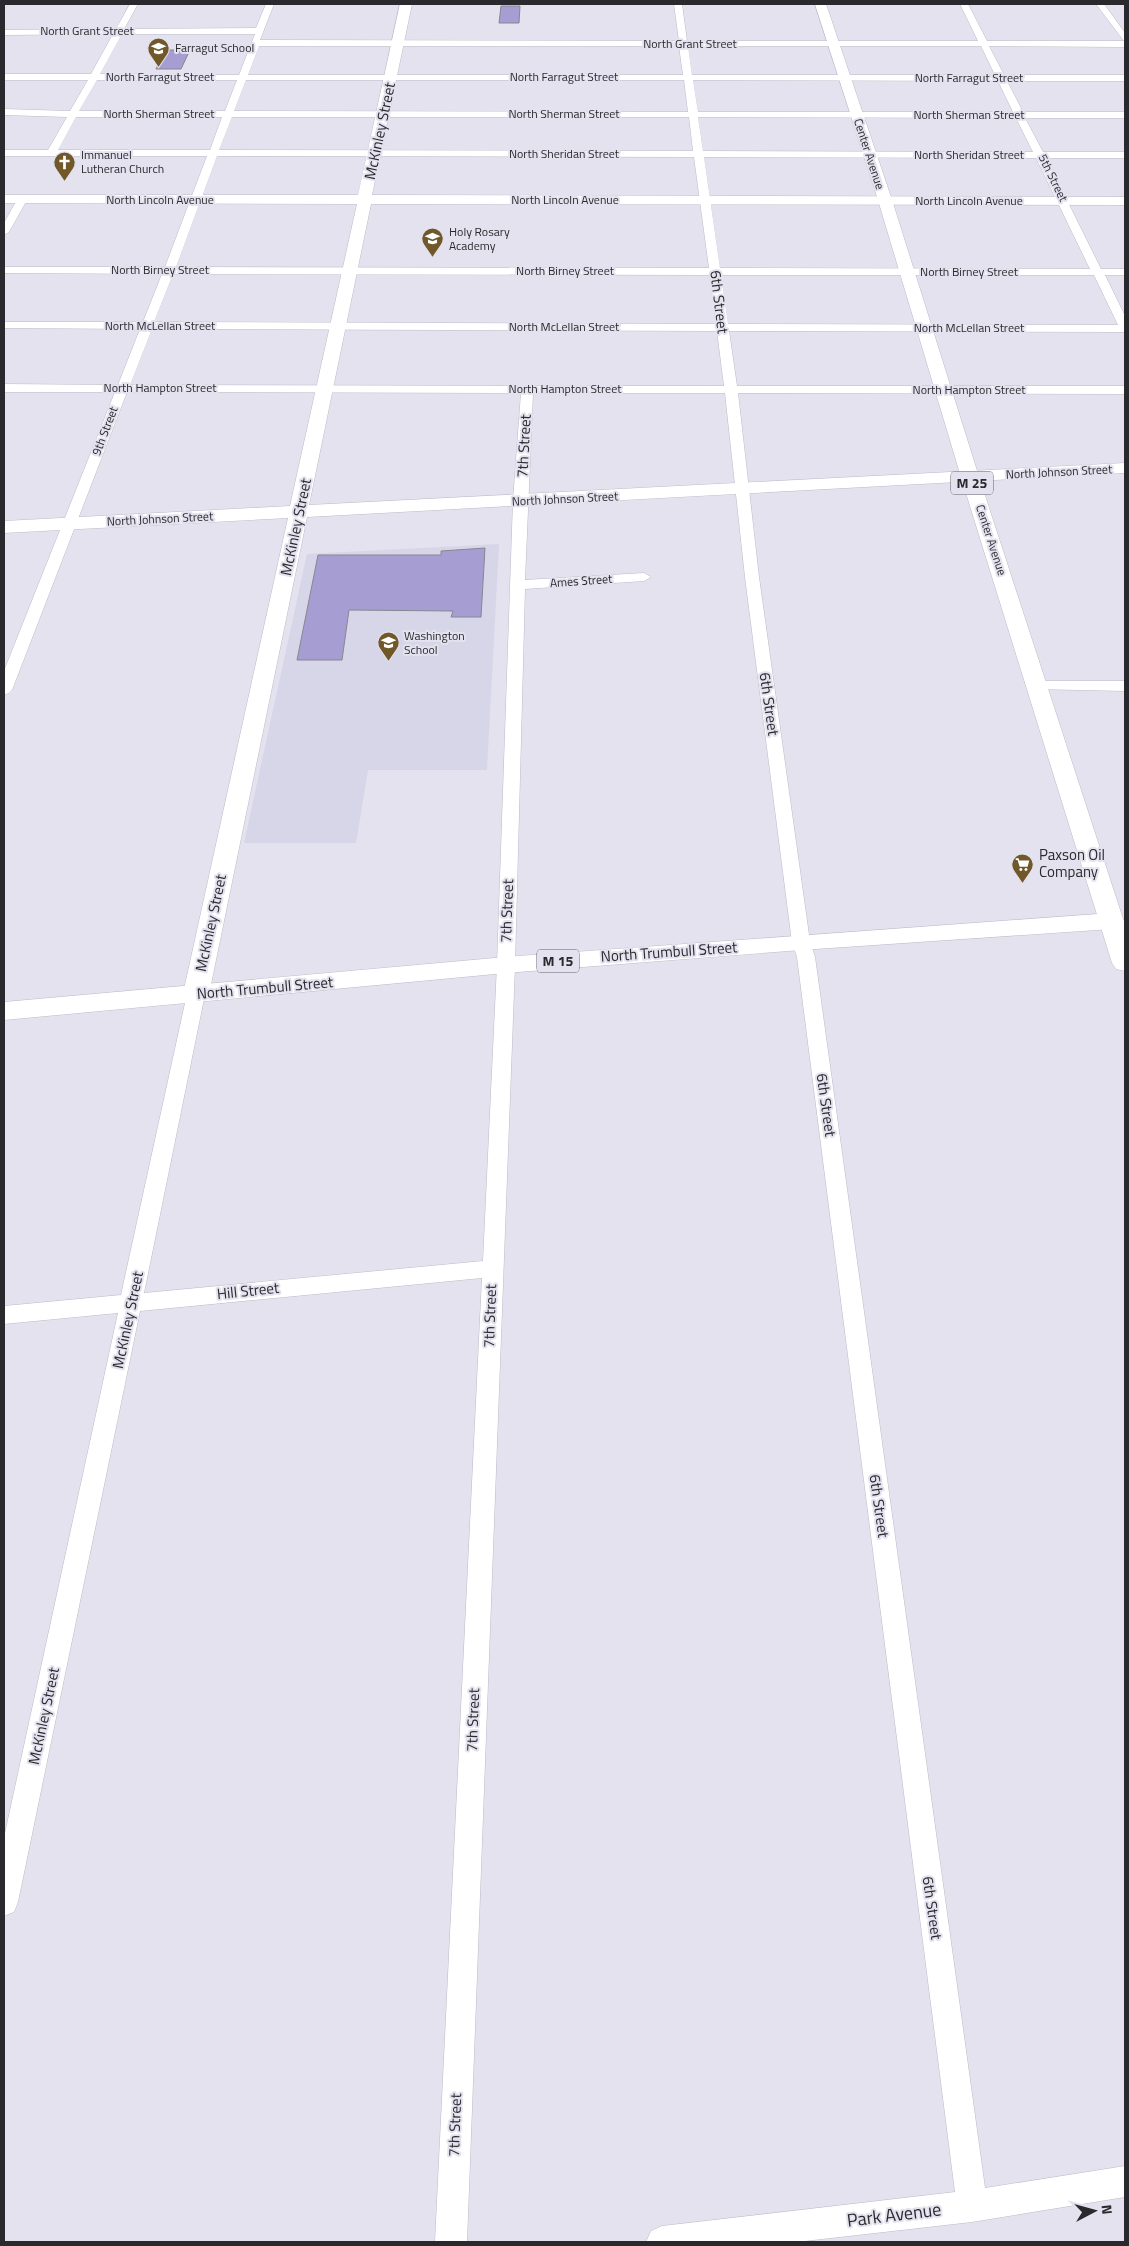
<svg xmlns="http://www.w3.org/2000/svg" width="1129" height="2246" font-family="'Titillium Web',sans-serif">
  <rect width="100%" height="100%" fill="#e3e2ee"/>
  <!-- built -->
  <polygon fill="#d7d5e8" points="499,544 487,770 368,770 356,843 244,843 307,554"/>
  <!-- building -->
  <g fill="#a69dd3" stroke="#888691">
    <polygon points="501,6 520,6 519,23 499,23"/>
    <polygon points="165,50 190,50 181,69 156,69"/>
    <polygon points="485,548 481,617 451,617 453,611 349,610 342,660 297,660 318,555 441,555 441,551"/>
  </g>
  <g fill="none" stroke-linecap="round" stroke-linejoin="round">
    <defs>
      <g id="street">
        <path d="M 130,4 L 138,4 L 124,29 L 256,28 L 266,4 L 274,4 L 260,40 L 679,41 L 674,4 L 682,4 L 687,41 L 978,41 L 960,4 L 968,4 L 987,41 L 1124,41 L 1096,4 L 1104,4 L 1125,33 L 1125,47 L 989,46 L 1004,75 L 1125,75 L 1125,81 L 1007,81 L 1023,112 L 1125,112 L 1125,118 L 1025,118 L 1043,152 L 1125,152 L 1125,158 L 1046,158 L 1101,269 L 1125,269 L 1125,275 L 1105,275 L 1125,316 L 1125,332 L 729,331 L 737,386 L 1125,386 L 1125,394 L 738,393 L 759,577 L 810,942 L 815,957 L 985,2188 L 1125,2166 L 1125,2197 L 972,2222 L 796,2242 L 646,2242 L 651,2231 L 662,2226 L 955,2192 L 797,957 L 792,942 L 745,577 L 725,393 L 533,393 L 525,580 L 644,573 L 651,577 L 644,581 L 525,589 L 515,965 L 467,2242 L 435,2242 L 482,1278 L 140,1311 L 18,1902 L 14,1912 L 4,1916 L 4,1838 L 118,1313 L 4,1324 L 4,1306 L 121,1295 L 187,994 L 189,990 L 196,988 L 203,990 L 205,994 L 144,1293 L 483,1261 L 497,965 L 513,501 L 521,393 L 127,392 L 12,690 L 9,693 L 4,695 L 4,671 L 115,392 L 4,392 L 4,384 L 118,385 L 140,329 L 4,328 L 4,322 L 143,322 L 162,274 L 4,273 L 4,267 L 165,267 L 207,156 L 4,156 L 4,150 L 48,150 L 67,117 L 4,115 L 4,109 L 70,111 L 88,80 L 4,80 L 4,74 L 91,74 L 113,34 L 4,35 L 4,30 L 116,29 ZM 122,34 L 255,34 L 239,75 L 100,74 ZM 259,46 L 679,46 L 683,75 L 248,75 ZM 688,46 L 981,46 L 995,75 L 692,75 ZM 97,80 L 237,80 L 225,111 L 79,111 ZM 246,80 L 684,80 L 688,112 L 234,111 ZM 693,80 L 998,81 L 1013,112 L 698,112 ZM 76,117 L 222,117 L 210,150 L 58,150 ZM 232,117 L 689,117 L 693,151 L 219,150 ZM 698,117 L 1016,118 L 1033,152 L 703,151 ZM 217,156 L 694,157 L 709,268 L 176,267 ZM 704,157 L 1036,158 L 1090,269 L 720,268 ZM 173,274 L 710,275 L 716,324 L 154,322 ZM 721,275 L 1094,275 L 1118,325 L 728,324 ZM 152,329 L 717,331 L 724,386 L 130,385 Z"/>
        <polygon points="22,197 27,200 9,232 4,235 4,223 18,198"/>
        <polygon points="1038,681 1125,681 1125,691 1033,689 1030,686 1033,683"/>
      </g>
      <polygon id="secondary" points="400,4 412,4 372,195 1125,197 1125,205 371,204 309,505 1125,463 1125,473 307,517 209,994 205,1000 196,1003 187,1000 183,994 288,518 4,533 4,521 290,506 357,204 4,203 4,195 358,195"/>
      <polygon id="primary" points="1112,913 1121,915 1124,921 1121,927 1112,929 801,950 506,973 4,1020 4,1002 506,957"/>
      <polygon id="highway" points="815,4 826,4 892,200 979,477 1125,925 1125,971 1116,969 1112,963 961,477 878,200"/>
    </defs>
    <!-- street casing -->
    <use href="#street" stroke="#bdbbc7" stroke-width="1"/>
    <!-- secondary casing -->
    <use href="#secondary" stroke="#bdbbc7" stroke-width="1"/>
    <!-- primary casing -->
    <use href="#primary" stroke="#bdbbc7" stroke-width="1"/>
    <!-- highway casing -->
    <use href="#highway" stroke="#bdbbc7" stroke-width="1"/>
    <!-- street -->
    <use href="#street" fill="#fff" fill-rule="evenodd"/>
    <!-- secondary -->
    <use href="#secondary" fill="#fff" fill-rule="evenodd"/>
    <!-- primary -->
    <use href="#primary" fill="#fff" fill-rule="evenodd"/>
    <!-- highway -->
    <use href="#highway" fill="#fff" fill-rule="evenodd"/>
  </g>
  <!-- icons -->
  <defs>
    <symbol id="school-pin" viewBox="-11 -11 22 30"><path d="M0 17L-7.5 6A9.5 9.5 0 1 1 7.5 6Z" fill="#705829" stroke="#e3e2ee"/><path d="M0-5L7-2L0 1L-7-2ZM-4 1L0 2.5L4 1V4Q0 6-4 4Z" fill="#fff"/></symbol>
    <symbol id="church-pin" viewBox="-11 -11 22 30"><path d="M0 17L-7.5 6A9.5 9.5 0 1 1 7.5 6Z" fill="#705829" stroke="#e3e2ee"/><path d="M-1.2-6h2.4v3.5h3.3v2.4h-3.3V6h-2.4V-.1h-3.3v-2.4h3.3Z" fill="#fff"/></symbol>
    <symbol id="supermarket-pin" viewBox="-11 -11 22 30"><path d="M0 17L-7.5 6A9.5 9.5 0 1 1 7.5 6Z" fill="#705829" stroke="#e3e2ee"/><path d="M-6-5.5h2.5l.6 2H6L4.5 2H-2.5L-4.4-4H-6ZM-1.5 3.2a1.3 1.3 0 1 0 .1 0ZM3 3.2a1.3 1.3 0 1 0 .1 0Z" fill="#fff"/></symbol>
  </defs>
  <g fill-rule="evenodd">
    <use href="#school-pin" x="146" y="36" width="25" height="34"/>
    <use href="#church-pin" x="52" y="150" width="25" height="34"/>
    <use href="#school-pin" x="420" y="226" width="25" height="34"/>
    <use href="#school-pin" x="376" y="630" width="25" height="34"/>
    <use href="#supermarket-pin" x="1010" y="852" width="25" height="34"/>
  </g>
  <g text-anchor="middle" stroke-width="4" stroke-linejoin="round" paint-order="stroke">
    <!-- far-street labels -->
    <g font-size="12" fill="#2a292e" stroke="#e3e2ee">
      <text x="87" y="35">North Grant Street</text>
      <text x="690" y="48">North Grant Street</text>
      <text x="160" y="81">North Farragut Street</text>
      <text x="564" y="81">North Farragut Street</text>
      <text x="969" y="82">North Farragut Street</text>
      <text x="159" y="118">North Sherman Street</text>
      <text x="564" y="118">North Sherman Street</text>
      <text x="969" y="119">North Sherman Street</text>
      <text x="564" y="158">North Sheridan Street</text>
      <text transform="translate(869 154) rotate(72)" y="4">Center Avenue</text>
      <text x="969" y="159">North Sheridan Street</text>
      <text transform="translate(1053 178) rotate(64)" y="4">5th Street</text>
      <text x="160" y="204">North Lincoln Avenue</text>
      <text x="565" y="204">North Lincoln Avenue</text>
      <text x="969" y="205">North Lincoln Avenue</text>
      <text x="160" y="274">North Birney Street</text>
      <text x="565" y="275">North Birney Street</text>
      <text x="969" y="276">North Birney Street</text>
      <text x="160" y="330">North McLellan Street</text>
      <text x="564" y="331">North McLellan Street</text>
      <text x="969" y="332">North McLellan Street</text>
      <text x="160" y="392">North Hampton Street</text>
      <text x="565" y="393">North Hampton Street</text>
      <text x="969" y="394">North Hampton Street</text>
      <text transform="translate(105 431) rotate(-69)" y="4">9th Street</text>
      <text transform="translate(1059 472) rotate(-3)" y="4">North Johnson Street</text>
      <text transform="translate(565 499) rotate(-3)" y="4">North Johnson Street</text>
      <text transform="translate(160 519) rotate(-3)" y="4">North Johnson Street</text>
      <text transform="translate(991 540) rotate(72)" y="4">Center Avenue</text>
      <text transform="translate(581 581) rotate(-4)" y="4">Ames Street</text>
    </g>
    <!-- far-poi labels -->
    <g font-size="12" fill="#2a292e" stroke="#e3e2ee" text-anchor="start">
      <text x="175" y="52">Farragut School</text>
      <text x="81" y="159">Immanuel<tspan x="81" dy="14">Lutheran Church</tspan></text>
      <text x="449" y="236">Holy Rosary<tspan x="449" dy="14">Academy</tspan></text>
      <text x="404" y="640">Washington<tspan x="404" dy="14">School</tspan></text>
    </g>
    <!-- shield labels -->
    <g fill="#e3e2ee" stroke="#626068" stroke-width="1">
      <rect x="951" y="471.5" width="42" height="23" rx="4"/>
      <rect x="537" y="949.5" width="42" height="23" rx="4"/>
    </g>
    <g font-size="14" font-weight="bold" fill="#2a292e">
      <text x="972" y="488">M 25</text>
      <text x="558" y="966">M 15</text>
    </g>
    <!-- street labels -->
    <g font-size="15" fill="#2a292e" stroke="#e3e2ee">
      <text transform="translate(380 131) rotate(-78)" y="5">McKinley Street</text>
      <text transform="translate(719 302) rotate(83)" y="5">6th Street</text>
      <text transform="translate(524 446) rotate(-87)" y="5">7th Street</text>
      <text transform="translate(296 527) rotate(-78)" y="5">McKinley Street</text>
      <text transform="translate(769 704) rotate(82)" y="5">6th Street</text>
      <text transform="translate(507 911) rotate(-88)" y="5">7th Street</text>
      <text transform="translate(211 923) rotate(-78)" y="5">McKinley Street</text>
      <text transform="translate(669 952) rotate(-4)" y="5">North Trumbull Street</text>
      <text transform="translate(265 988) rotate(-5)" y="5">North Trumbull Street</text>
      <text transform="translate(826 1105) rotate(82)" y="5">6th Street</text>
      <text transform="translate(248 1291) rotate(-6)" y="5">Hill Street</text>
      <text transform="translate(490 1316) rotate(-88)" y="5">7th Street</text>
      <text transform="translate(128 1320) rotate(-78)" y="5">McKinley Street</text>
      <text transform="translate(879 1506) rotate(82)" y="5">6th Street</text>
      <text transform="translate(44 1716) rotate(-78)" y="5">McKinley Street</text>
      <text transform="translate(473 1720) rotate(-88)" y="5">7th Street</text>
      <text transform="translate(932 1908) rotate(82)" y="5">6th Street</text>
      <text transform="translate(455 2125) rotate(-88)" y="5">7th Street</text>
    </g>
    <!-- poi labels -->
    <g font-size="15" fill="#2a292e" stroke="#e3e2ee" text-anchor="start">
      <text x="1039" y="860">Paxson Oil<tspan x="1039" dy="17">Company</tspan></text>
    </g>
    <!-- near-street labels -->
    <g font-size="18" fill="#2a292e" stroke="#e3e2ee">
      <text transform="translate(894 2215) rotate(-7)" y="6">Park Avenue</text>
    </g>
  </g>
  <!-- border -->
  <rect width="1129" height="2246" fill="none" stroke="#2a292e" stroke-width="10"/>
  <!-- north arrow -->
  <g transform="translate(1094 2211) rotate(84)" stroke="#e3e2ee" stroke-width="4" paint-order="stroke">
  <path d="M0-4L9 19L0 12L-9 19Z" fill="#2a292e"/>
  <text y="-8" font-size="14" font-weight="bold" text-anchor="middle" fill="#2a292e">N</text>
  </g>
</svg>
